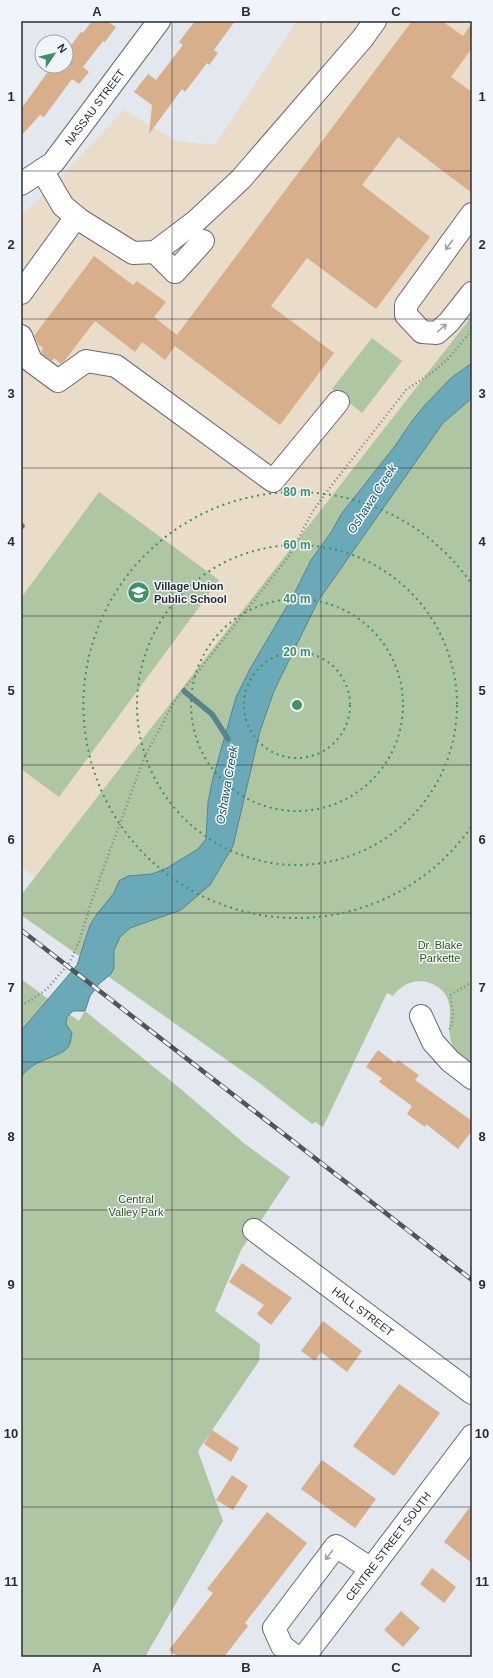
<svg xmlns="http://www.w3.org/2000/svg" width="493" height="1678" font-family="Helvetica,sans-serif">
  <rect width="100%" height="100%" fill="#e3e8ef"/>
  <!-- education -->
  <polygon fill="#e9dcc8" points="297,21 472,21 472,317 35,877 21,867 21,213 32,206 124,110 176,141 215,145"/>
  <!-- green -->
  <g fill="#aec6a2">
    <path d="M 472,316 L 472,1067 C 463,1060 454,1052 451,1041 C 447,1028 452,1015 449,1003 C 444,983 418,975 402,987 C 398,990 395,993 393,996 L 387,993 L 323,1127 L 315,1122 L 312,1124 L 258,1082 L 21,915 L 21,895 Z"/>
    <polygon points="372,338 402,361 362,413 332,389"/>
    <polygon points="99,492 219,580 59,797 21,769 21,598"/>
    <polygon points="21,979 79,1021 85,1011 182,1090 245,1144 290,1177 241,1250 215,1311 260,1344 259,1361 198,1451 223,1521 145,1657 21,1657"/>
  </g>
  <!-- water -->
  <path fill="#6aa9b7" stroke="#57848e" d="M 472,363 L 472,398 L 443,423 L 318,601 L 274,691 L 260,731 L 233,846 L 210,885 L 181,910 L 130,928 L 120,937 L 114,950 L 114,968 L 111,974 L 99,984 L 90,996 L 85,1011 L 73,1011 L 67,1017 L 66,1024 L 72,1033 C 71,1037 71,1042 69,1046 C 60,1059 35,1057 21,1077 L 21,1031 L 77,965 L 90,925 L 97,914 L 114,893 L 119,881 L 128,876 L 152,874 L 167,868 L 198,849 L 206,839 L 208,802 L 213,778 L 236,697 L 250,669 L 294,594 L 311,560 L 330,534 L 342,513 L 395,446 L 412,421 L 425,405 L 451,378 Z"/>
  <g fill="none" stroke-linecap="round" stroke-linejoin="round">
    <!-- stream -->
    <g stroke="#57848e" stroke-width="5.5">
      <polyline points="21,525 22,526"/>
      <polyline points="184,691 212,714 228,739"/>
    </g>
  </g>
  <!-- building -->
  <g fill="#d7af8b">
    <polygon points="92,21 107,21 116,27 105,42 103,41 83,67 89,72 79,84 72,79 44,117 40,115 21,136 21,109 52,66 66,66 66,52 81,32 83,33"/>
    <polygon points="195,21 235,21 214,50 218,53 209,65 207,63 185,92 182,89 149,134 152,105 134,92 148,74 156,80 183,45 179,42"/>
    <polygon points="412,21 442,21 463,36 472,23 472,48 451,77 472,92 472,193 398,137 362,185 430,237 376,309 307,258 271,306 334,353 280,425 175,346 165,360 142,342 135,352 95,321 65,360 61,364 54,358 52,361 41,353 43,348 38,344 34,336 94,256 133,285 137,281 166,302 154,317 177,335"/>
    <polygon points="378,1050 395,1063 398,1060 419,1075 415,1080 472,1121 472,1131 458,1149 426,1124 425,1127 407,1114 412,1106 379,1082 382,1078 366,1067"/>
    <polygon points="242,1263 292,1298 271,1325 257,1314 264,1305 229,1282"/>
    <polygon points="323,1321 362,1351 347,1372 321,1352 315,1361 301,1351"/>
    <polygon points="399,1384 440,1413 394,1476 353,1446"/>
    <polygon points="212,1430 239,1448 231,1462 204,1444"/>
    <polygon points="322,1460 376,1499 355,1528 301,1489"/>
    <polygon points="232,1475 248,1486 233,1510 216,1500"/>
    <polygon points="472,1504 472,1563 444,1542"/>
    <polygon points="267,1512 307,1543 245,1623 248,1626 224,1657 178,1657 169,1650 213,1593 207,1589"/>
    <polygon points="432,1568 456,1587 444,1603 420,1584"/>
    <polygon points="401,1611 420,1628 403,1647 384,1630"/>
  </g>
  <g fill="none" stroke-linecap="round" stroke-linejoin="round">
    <defs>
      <g id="minor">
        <polyline points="42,170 63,206 80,220 133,253 155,252 196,221 241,179 362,39 375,21"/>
        <path id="s1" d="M 21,184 L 53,163 L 159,21"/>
        <polyline points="472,214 406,305 406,315 422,332 437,333 449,322 472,293"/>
        <polyline points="155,252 175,272 203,241"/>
        <polyline points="21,293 76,217"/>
        <polyline points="21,336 31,361 58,381 86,361 116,366 273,481 338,402"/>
        <polyline points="421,1016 433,1042 450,1061 472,1078"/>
        <path id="s2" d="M 254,1230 L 472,1393"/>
        <polyline points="296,1657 282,1646 274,1628 336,1546 371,1569"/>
        <path id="s3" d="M 304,1657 L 472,1436"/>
      </g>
    </defs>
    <!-- minor casing -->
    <use href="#minor" stroke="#676b71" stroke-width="24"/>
    <!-- path -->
    <g stroke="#7f8388" stroke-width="2.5" stroke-dasharray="1 3" stroke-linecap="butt">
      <polyline points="21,1005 30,1001 47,989 70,962 79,942 92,900 144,758 174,702 289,556 313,511 328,490 406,390 434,371 448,359 472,330"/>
      <polyline points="449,1029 451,1028 453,1014 450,995 472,982"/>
    </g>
    <!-- minor -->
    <use href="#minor" stroke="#fff" stroke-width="22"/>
    <defs>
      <polyline id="rail" points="21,930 472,1280"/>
    </defs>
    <!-- rail casing -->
    <use href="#rail" stroke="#515458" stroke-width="4.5"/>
    <!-- rail -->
    <use href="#rail" stroke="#f0f5fc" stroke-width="3" stroke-dasharray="9" stroke-linecap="butt"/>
  </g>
  <!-- one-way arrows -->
  <defs><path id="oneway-shaft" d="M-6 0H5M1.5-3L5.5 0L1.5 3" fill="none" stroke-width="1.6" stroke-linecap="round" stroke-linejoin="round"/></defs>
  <g stroke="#a0a0a2">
    <use href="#oneway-shaft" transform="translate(449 245) rotate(127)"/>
    <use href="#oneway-shaft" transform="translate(442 328) rotate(-42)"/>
    <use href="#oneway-shaft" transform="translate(329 1555) rotate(127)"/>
  </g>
  <!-- grid -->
  <path fill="none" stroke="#2b2d30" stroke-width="1" stroke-opacity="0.55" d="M 172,21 L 172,1657M 321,21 L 321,1657M 21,171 L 472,171M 21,319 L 472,319M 21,468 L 472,468M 21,616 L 472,616M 21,765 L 472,765M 21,913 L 472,913M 21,1062 L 472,1062M 21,1210 L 472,1210M 21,1359 L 472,1359M 21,1507 L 472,1507"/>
  <!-- distance rings -->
  <g fill="none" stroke="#3d9266" stroke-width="2" stroke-dasharray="2 4">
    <circle cx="297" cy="705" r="53"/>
    <circle cx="297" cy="705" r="106"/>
    <circle cx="297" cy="705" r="160"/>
    <path d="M471 827A213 213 0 1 1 471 583"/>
  </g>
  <!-- icons -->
  <defs>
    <symbol id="school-disc" viewBox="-11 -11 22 22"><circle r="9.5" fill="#3d9266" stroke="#f0f5fc"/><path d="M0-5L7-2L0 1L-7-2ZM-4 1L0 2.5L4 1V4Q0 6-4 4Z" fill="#fff"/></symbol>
  </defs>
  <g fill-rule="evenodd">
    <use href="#school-disc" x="126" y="580" width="25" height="25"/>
  </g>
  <g text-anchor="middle" stroke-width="3" stroke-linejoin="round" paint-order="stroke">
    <!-- street labels -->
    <g font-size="11" fill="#2b2d30" stroke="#f0f5fc">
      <text dy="4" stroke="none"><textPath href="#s1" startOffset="108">NASSAU STREET</textPath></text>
      <text dy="4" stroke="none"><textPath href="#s2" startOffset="136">HALL STREET</textPath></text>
      <text dy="4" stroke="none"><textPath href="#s3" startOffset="139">CENTRE STREET SOUTH</textPath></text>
    </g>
    <!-- poi labels -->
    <g font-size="11" font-weight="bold" fill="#2b2d30" stroke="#f0f5fc" text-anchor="start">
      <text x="154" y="590">Village Union<tspan x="154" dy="13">Public School</tspan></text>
    </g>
    <!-- park labels -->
    <g font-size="11" fill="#335619" stroke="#f0f5fc">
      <text x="440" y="949">Dr. Blake<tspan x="440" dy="13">Parkette</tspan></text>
      <text x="136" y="1203">Central<tspan x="136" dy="13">Valley Park</tspan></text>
    </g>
    <!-- water labels -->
    <g font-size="12" font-style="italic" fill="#1e5560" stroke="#f0f5fc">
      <text transform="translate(372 499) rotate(-57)" y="4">Oshawa Creek</text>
      <text transform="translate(227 785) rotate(-80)" y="4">Oshawa Creek</text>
    </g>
  </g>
  <circle cx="297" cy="705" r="6" fill="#3d9266" stroke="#f0f5fc" stroke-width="2"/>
  <g font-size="12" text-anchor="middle" font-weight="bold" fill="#3d9266" stroke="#f0f5fc" stroke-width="3" stroke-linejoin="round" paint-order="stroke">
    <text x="297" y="496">80 m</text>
    <text x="297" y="549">60 m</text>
    <text x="297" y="603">40 m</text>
    <text x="297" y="656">20 m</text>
  </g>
  <!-- border -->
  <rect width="493" height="1678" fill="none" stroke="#f0f5fc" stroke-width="44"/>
  <!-- north arrow -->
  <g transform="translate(54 54) rotate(55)"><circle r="19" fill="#f0f5fc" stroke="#a1a5aa"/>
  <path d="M0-3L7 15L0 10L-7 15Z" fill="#3d9266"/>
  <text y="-6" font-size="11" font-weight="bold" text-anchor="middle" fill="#2b2d30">N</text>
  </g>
  <rect x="22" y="22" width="449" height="1634" fill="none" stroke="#2b2d30" stroke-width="1.5"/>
  <g font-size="13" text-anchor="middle" font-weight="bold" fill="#2b2d30">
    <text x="97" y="16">A</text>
    <text x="246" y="16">B</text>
    <text x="396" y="16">C</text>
    <text x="11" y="101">1</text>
    <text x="482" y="101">1</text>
    <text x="11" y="249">2</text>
    <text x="482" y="249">2</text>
    <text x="11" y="398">3</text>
    <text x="482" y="398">3</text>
    <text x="11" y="546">4</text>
    <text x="482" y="546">4</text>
    <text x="11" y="695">5</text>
    <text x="482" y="695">5</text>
    <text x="11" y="844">6</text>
    <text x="482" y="844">6</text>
    <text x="11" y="992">7</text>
    <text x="482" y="992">7</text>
    <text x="11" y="1141">8</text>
    <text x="482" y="1141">8</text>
    <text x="11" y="1289">9</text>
    <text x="482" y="1289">9</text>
    <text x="11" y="1438">10</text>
    <text x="482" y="1438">10</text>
    <text x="11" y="1586">11</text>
    <text x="482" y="1586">11</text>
    <text x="97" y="1672">A</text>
    <text x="246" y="1672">B</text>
    <text x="396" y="1672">C</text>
  </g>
</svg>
